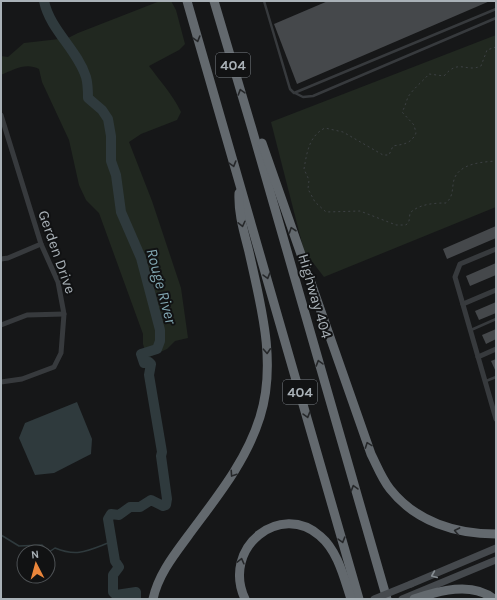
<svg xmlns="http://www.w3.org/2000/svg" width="497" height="600" font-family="Karla,sans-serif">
  <rect width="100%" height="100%" fill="#161718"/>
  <!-- green -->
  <g fill="#212820">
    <path d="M 160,1 L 171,1 L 176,10 L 185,44 L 179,50 L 149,66 C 160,81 173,95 181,112 L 177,120 L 141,134 L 129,142 L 152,201 L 181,288 L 188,338 L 175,341 L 167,349 L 147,358 L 143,344 L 143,334 L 99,213 L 86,200 L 79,185 L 69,140 L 42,82 L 39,69 C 26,62 13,70 1,75 L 1,56 L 8,57 L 24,43 L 68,38 L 78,33 Z"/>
    <polygon points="496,35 496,207 324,277 304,251 271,122"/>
  </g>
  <!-- water -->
  <polygon fill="#2f3a3d" points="77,402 92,439 91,454 54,473 35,475 19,438 25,423"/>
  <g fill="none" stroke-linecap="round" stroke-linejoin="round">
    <!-- stream -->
    <path stroke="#2f3a3d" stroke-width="1.5" d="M 1,535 L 19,546 L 42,545 L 49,552 L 55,548 C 77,557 87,551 108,543 L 112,543"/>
    <!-- river -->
    <path stroke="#2f3a3d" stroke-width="10" d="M 44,1 C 50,30 77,49 86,77 C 88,84 88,91 88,98 L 102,110 L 108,119 L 111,136 L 111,161 L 116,175 L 121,212 L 141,258 L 160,330 L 160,341 L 157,349 L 141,354 L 144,363 L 149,362 L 151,364 L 149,375 L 162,452 L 161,456 L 167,499 L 166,505 L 163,506 L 151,500 L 140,507 L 130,507 L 119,515 L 111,514 L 108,519 L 115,561 L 119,567 L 113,575 L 113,592 L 116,595 L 136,592 L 136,599"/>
  </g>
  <!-- building -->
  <g fill="#45484b">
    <polygon points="328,1 490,1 297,84 274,24"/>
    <polygon points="496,226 496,238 447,259 443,249"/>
    <polygon points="496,263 496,275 470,286 466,276"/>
    <polygon points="496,302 496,313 479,320 475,311"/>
    <polygon points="496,329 496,339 486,344 482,335"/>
    <polygon points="496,359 496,372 491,361"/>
  </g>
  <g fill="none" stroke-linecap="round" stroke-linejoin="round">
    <!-- path -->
    <path stroke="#3d4144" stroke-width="1" stroke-dasharray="2 3" stroke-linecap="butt" d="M 496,47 L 487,50 L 481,66 C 466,73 459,58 444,76 L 429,74 C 423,81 413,89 408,97 C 406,102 405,107 402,112 L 414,125 L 416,133 C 411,144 404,144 393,146 L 389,155 L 383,155 L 343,132 L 325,128 C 309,136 307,152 304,169 L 309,180 L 308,189 L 315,202 L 326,212 L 360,211 L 396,225 L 406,225 L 409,221 L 410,213 C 419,204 434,203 446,203 C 455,195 451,186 455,177 C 462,163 483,162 496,161"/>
    <!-- service -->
    <g stroke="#373a3d" stroke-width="2.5">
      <polyline points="264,1 290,89 294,93 496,9"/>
      <polyline points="295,93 303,97 313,96 496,18"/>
      <polyline points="471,330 496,319"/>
      <polyline points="486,381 496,377"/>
    </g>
    <!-- minor -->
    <g stroke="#373a3d" stroke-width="5">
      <polyline points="1,115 41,244 58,282 64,314 61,353 54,367 22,379 1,382"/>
      <polyline points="496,249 460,264 455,277 496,419"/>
      <polyline points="1,259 8,258 41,244"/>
      <polyline points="463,304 496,290"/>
      <polyline points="1,325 27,315 64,314"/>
      <polyline points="478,357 496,349"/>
    </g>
    <!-- secondary -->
    <g stroke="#45494d" stroke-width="7">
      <polyline points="411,584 496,548"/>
      <polyline points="402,599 496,560"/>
    </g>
    <!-- motorway -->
    <g stroke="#63696e" stroke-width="9">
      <polyline points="187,1 359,599"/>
      <polyline points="214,1 252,129 387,599"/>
      <path d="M 262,143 L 371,454 C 377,466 382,479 390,489 C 416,522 456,534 496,534"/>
      <path d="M 153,599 C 158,575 174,555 188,536 C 216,498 246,462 260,417 C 277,363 261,306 249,252 C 244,232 238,213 239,193"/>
      <path d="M 245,599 C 221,547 281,501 320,536 C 338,551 344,578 351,599"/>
      <path d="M 414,599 C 438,591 472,581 494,599"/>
    </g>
    <!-- secondary-bridge -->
    <polyline stroke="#45494d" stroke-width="7" points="374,599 411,584"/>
  </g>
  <!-- one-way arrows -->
  <defs><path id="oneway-chevron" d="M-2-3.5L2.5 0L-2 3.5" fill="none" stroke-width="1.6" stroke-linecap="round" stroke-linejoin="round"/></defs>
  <g stroke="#26282a">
    <use href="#oneway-chevron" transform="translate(197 39) rotate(74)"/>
    <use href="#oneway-chevron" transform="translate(241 92) rotate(-107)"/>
    <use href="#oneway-chevron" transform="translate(233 164) rotate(74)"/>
    <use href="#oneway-chevron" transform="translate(242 224) rotate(77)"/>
    <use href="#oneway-chevron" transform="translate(292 230) rotate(-109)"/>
    <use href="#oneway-chevron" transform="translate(267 276) rotate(74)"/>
    <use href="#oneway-chevron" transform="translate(267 351) rotate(87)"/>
    <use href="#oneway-chevron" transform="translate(319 363) rotate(-106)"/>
    <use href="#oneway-chevron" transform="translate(307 415) rotate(74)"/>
    <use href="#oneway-chevron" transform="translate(368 445) rotate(-110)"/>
    <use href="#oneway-chevron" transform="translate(233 474) rotate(124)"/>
    <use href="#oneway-chevron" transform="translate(354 488) rotate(-106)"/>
    <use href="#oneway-chevron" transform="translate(457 531) rotate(-169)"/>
    <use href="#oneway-chevron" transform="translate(342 540) rotate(74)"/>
    <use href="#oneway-chevron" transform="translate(241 561) rotate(-76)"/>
  </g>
  <use stroke="#868d92" href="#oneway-chevron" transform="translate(434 575) rotate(157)"/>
  <g text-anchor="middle" stroke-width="4" stroke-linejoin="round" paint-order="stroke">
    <!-- shield labels -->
    <g fill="#111213" stroke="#7b8186" stroke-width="1">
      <rect x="216" y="53" width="34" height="24" rx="3"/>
      <rect x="283" y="380" width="34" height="24" rx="3"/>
    </g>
    <g font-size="14" font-weight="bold" fill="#a9b1b7">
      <text x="233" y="70">404</text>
      <text x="300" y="397">404</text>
    </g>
    <!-- street labels -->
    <g font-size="15" fill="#a9b1b7" stroke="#111213">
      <text transform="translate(57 252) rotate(71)" y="5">Gerden Drive</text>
      <text transform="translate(315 296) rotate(74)" y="5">Highway 404</text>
    </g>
    <!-- water labels -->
    <g font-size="16" font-style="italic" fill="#81a6b1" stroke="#111213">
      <text transform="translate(162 286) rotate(75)" y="6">Rouge River</text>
    </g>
  </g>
  <!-- border -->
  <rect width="497" height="600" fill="none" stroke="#a9b1b7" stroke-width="4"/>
  <!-- north arrow -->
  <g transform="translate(36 564) rotate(354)"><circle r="19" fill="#111213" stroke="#4e5255"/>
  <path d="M0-3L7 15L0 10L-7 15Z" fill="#eb863b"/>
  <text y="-6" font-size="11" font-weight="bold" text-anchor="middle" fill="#a9b1b7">N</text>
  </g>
</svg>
